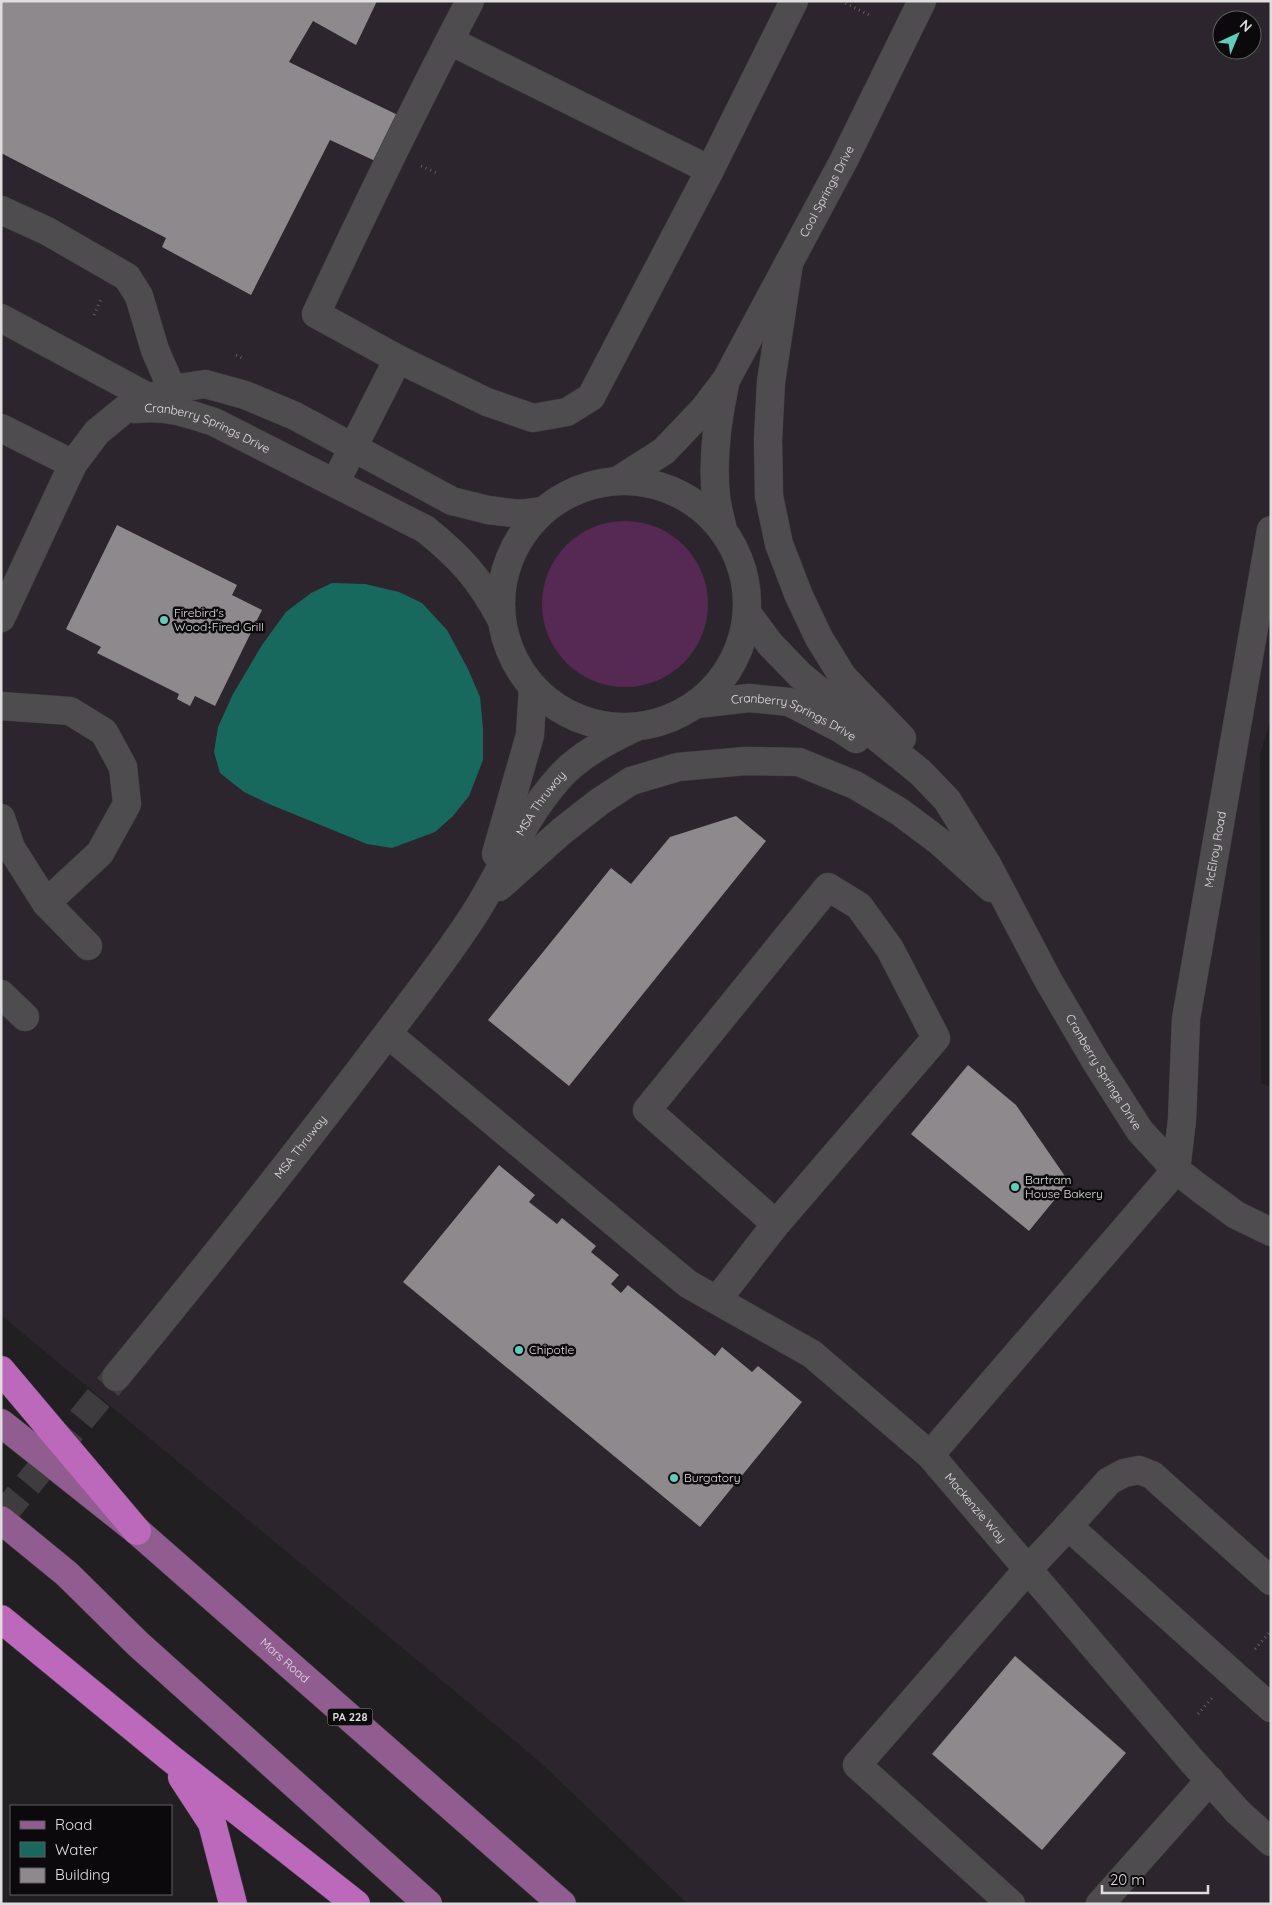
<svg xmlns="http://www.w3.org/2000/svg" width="1272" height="1905" font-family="Quicksand,sans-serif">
  <rect width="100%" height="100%" fill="#221f22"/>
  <!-- built -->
  <path fill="#2d252d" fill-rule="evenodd" d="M 1,1 L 1271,1 L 1271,718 L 1260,754 L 1261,1083 L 1271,1087 L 1271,1904 L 688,1904 L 540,1762 L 1,1315 ZM 1222,20 L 1252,20 L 1252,50 L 1222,50 Z"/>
  <!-- green -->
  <circle fill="#552954" cx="625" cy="604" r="83"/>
  <!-- water -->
  <polygon fill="#17695d" points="332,583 365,584 399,592 422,603 447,630 468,669 480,697 483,728 483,760 469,796 453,816 435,832 392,848 367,844 269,804 244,792 220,773 214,752 218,727 233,694 262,645 286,612 311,593"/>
  <!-- building -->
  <g fill="#8d898d">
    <polygon points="1,1 377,1 356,45 313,21 289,62 408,120 386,166 330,140 251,295 162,247 166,238 1,153"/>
    <polygon points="117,525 237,585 232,595 262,610 215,706 195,696 190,706 177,699 179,694 97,653 101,647 66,629"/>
    <polygon points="736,816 766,841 569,1086 488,1020 611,868 631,884 670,837"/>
    <polygon points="968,1065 1016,1105 1069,1182 1029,1231 911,1134"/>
    <polygon points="499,1165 535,1195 529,1202 557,1224 562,1218 596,1246 591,1252 619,1275 611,1284 621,1293 628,1285 715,1356 722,1347 752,1372 758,1366 802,1402 700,1527 403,1282"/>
    <polygon points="1015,1656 1126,1753 1042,1850 932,1754"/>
  </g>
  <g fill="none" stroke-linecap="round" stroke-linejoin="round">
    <!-- minor-tunnel -->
    <polyline stroke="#3e3c3e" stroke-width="28" stroke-dasharray="28 14" stroke-linecap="butt" points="1,1517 116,1377"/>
    <defs>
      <g id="minor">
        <polyline points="450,41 710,170"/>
        <polyline points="1,210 47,231 127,277 139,296 155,350 172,389"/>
        <polyline points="789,263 771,382 768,440 769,496 779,544 799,596 819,638 843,677 902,738"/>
        <polyline points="1,318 150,398"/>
        <path d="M 398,359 L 316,314 C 365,209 416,104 470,1"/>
        <path id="s1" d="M 135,409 C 167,406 184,412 214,422 L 425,529 C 460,557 480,579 501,619"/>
        <polyline points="1,428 73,464"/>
        <circle cx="624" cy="604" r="123"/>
        <path id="s2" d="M 617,481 L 664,451 L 704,409 L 726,380 L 844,160 L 922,1"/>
        <polyline points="335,483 398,359 487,402 533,418 567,412 591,397 710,170 794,1"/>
        <path d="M 723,531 C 721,519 717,508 716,496 C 712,459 717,421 725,384"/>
        <path id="s3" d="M 747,613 L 770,644 L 801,676 L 920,772 L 947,800 L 988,866 L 1048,980 L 1096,1062 L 1140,1131 L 1176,1170 L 1198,1187 L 1236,1215 L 1271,1232"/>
        <polyline points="1,618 73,464 97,432 124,410 138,402 173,389 205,384 245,395 295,416 452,501 488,510 520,514 543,511"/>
        <path id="s4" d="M 697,704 L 749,698 L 789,702 L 841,729 L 856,739"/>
        <polyline points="1,706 70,711 104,732 123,767 127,804 100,853 46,903"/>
        <polyline points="1,818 11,848 46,903 88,946"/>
        <polyline points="496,854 530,735 533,687"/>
        <polyline points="499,887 562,831 599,802 631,781 678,767 745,761 799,762 855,785 900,812 940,842 991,888"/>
        <polyline points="1,994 25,1017"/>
        <path id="s5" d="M 388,1034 L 688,1284 L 812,1354 L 930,1455 L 1192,1761 L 1238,1812 L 1271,1842"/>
        <polyline points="717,1300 776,1224 936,1038 890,949 859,906 828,887 647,1110 776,1224"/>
        <path id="s6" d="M 116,1377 C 209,1264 300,1150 388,1033 C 418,993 450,953 477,910 C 504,866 524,817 559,778 C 579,755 609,740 636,727"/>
        <path id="s7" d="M 930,1455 L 1176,1170 L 1182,1120 L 1186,1019 L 1271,530"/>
        <polyline points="1068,1526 1271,1708"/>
        <polyline points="1011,1904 857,1765 1028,1569 1063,1532 1109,1481 1124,1473 1139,1470 1152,1475 1271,1581"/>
        <polyline points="1100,1904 1210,1780"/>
      </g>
      <g id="major">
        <path id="s8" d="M 1,1423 L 137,1531 L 562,1904"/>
        <polyline points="1,1520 67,1574 138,1644 428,1904"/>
      </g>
      <g id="highway">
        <polyline points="1,1370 137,1531"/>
        <polyline points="1,1619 169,1757 356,1904"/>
        <polyline points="182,1777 212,1823 233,1904"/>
      </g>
    </defs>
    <!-- minor casing -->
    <use href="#minor" stroke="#3f3c3e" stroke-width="29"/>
    <!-- major casing -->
    <use href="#major" stroke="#3f3c3e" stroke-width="29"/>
    <!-- highway casing -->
    <use href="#highway" stroke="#3f3c3e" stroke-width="29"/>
    <!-- path -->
    <g stroke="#625f62" stroke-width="3" stroke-dasharray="1 4" stroke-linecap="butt">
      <polyline points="841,1 869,15"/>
      <polyline points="421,166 437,173"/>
      <polyline points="94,315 101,299"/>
      <polyline points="236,355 244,359"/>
      <polyline points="1255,1649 1271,1631"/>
      <polyline points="1198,1714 1212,1698"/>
    </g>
    <!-- minor -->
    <use href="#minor" stroke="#4f4c4f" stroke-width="28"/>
    <!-- major -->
    <use href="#major" stroke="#915d90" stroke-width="28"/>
    <!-- highway -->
    <use href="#highway" stroke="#bd69bb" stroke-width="28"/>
  </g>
  <!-- markers -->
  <g fill="#5cceba" stroke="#0b090b" stroke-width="2">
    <circle cx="164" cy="620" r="5"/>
    <circle cx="1015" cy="1187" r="5"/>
    <circle cx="519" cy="1350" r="5"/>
    <circle cx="674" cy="1478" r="5"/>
  </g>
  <g text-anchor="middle" stroke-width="5" stroke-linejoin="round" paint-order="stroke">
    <!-- shield labels -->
    <rect fill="#0b090b" stroke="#a09d9f" stroke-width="1" x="327.5" y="1708.5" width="45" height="17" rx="4"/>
    <g font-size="11" font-weight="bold" fill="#e0dddf">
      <text x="350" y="1721">PA 228</text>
    </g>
    <!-- street labels -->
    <g font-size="12" fill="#e0dddf" stroke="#0b090b">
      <text dy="4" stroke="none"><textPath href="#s2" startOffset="364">Cool Springs Drive</textPath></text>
      <text dy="4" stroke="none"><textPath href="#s1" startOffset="76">Cranberry Springs Drive</textPath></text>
      <text dy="4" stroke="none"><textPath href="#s4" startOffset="101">Cranberry Springs Drive</textPath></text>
      <text dy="4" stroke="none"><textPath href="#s6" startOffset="715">MSA Thruway</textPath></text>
      <text dy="4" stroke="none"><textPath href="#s7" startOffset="700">McElroy Road</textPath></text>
      <text dy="4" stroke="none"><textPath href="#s3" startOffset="589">Cranberry Springs Drive</textPath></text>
      <text dy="4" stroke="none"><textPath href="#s6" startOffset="295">MSA Thruway</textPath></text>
      <text dy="4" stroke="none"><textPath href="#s5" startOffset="758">Mackenzie Way</textPath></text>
      <text dy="4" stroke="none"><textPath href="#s8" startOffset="370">Mars Road</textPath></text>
    </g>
    <!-- poi labels -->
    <g font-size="12" fill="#e0dddf" stroke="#0b090b" text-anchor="start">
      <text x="174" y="617">Firebird's<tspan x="174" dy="14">Wood-Fired Grill</tspan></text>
      <text x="1025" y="1184">Bartram<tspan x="1025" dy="14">House Bakery</tspan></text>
      <text x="529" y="1354">Chipotle</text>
      <text x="684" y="1482">Burgatory</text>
    </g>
  </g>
  <!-- border -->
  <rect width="1272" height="1905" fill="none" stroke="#e0dddf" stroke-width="5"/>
  <!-- legend -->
  <rect x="10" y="1805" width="162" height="90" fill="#0b090b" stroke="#605e60"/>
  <rect x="20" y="1821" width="25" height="8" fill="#915d90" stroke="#605e60"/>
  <text x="55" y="1830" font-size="15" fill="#e0dddf">Road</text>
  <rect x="20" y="1842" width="25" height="15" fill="#17695d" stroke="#605e60"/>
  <text x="55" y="1855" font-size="15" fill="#e0dddf">Water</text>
  <rect x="20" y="1868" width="25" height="15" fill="#8d898d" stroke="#605e60"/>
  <text x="55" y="1880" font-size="15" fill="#e0dddf">Building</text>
  <!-- north arrow -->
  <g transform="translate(1237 35) rotate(44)"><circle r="24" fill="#0b090b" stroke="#605e60"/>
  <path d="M0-4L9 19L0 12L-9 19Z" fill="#5cceba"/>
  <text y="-8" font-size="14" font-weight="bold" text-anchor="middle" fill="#e0dddf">N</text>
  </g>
  <!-- scale -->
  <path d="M1102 1885v8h106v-8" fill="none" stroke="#e0dddf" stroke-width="2.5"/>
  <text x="1110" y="1885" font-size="15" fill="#e0dddf" stroke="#0b090b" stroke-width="4" paint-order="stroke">20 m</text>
</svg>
